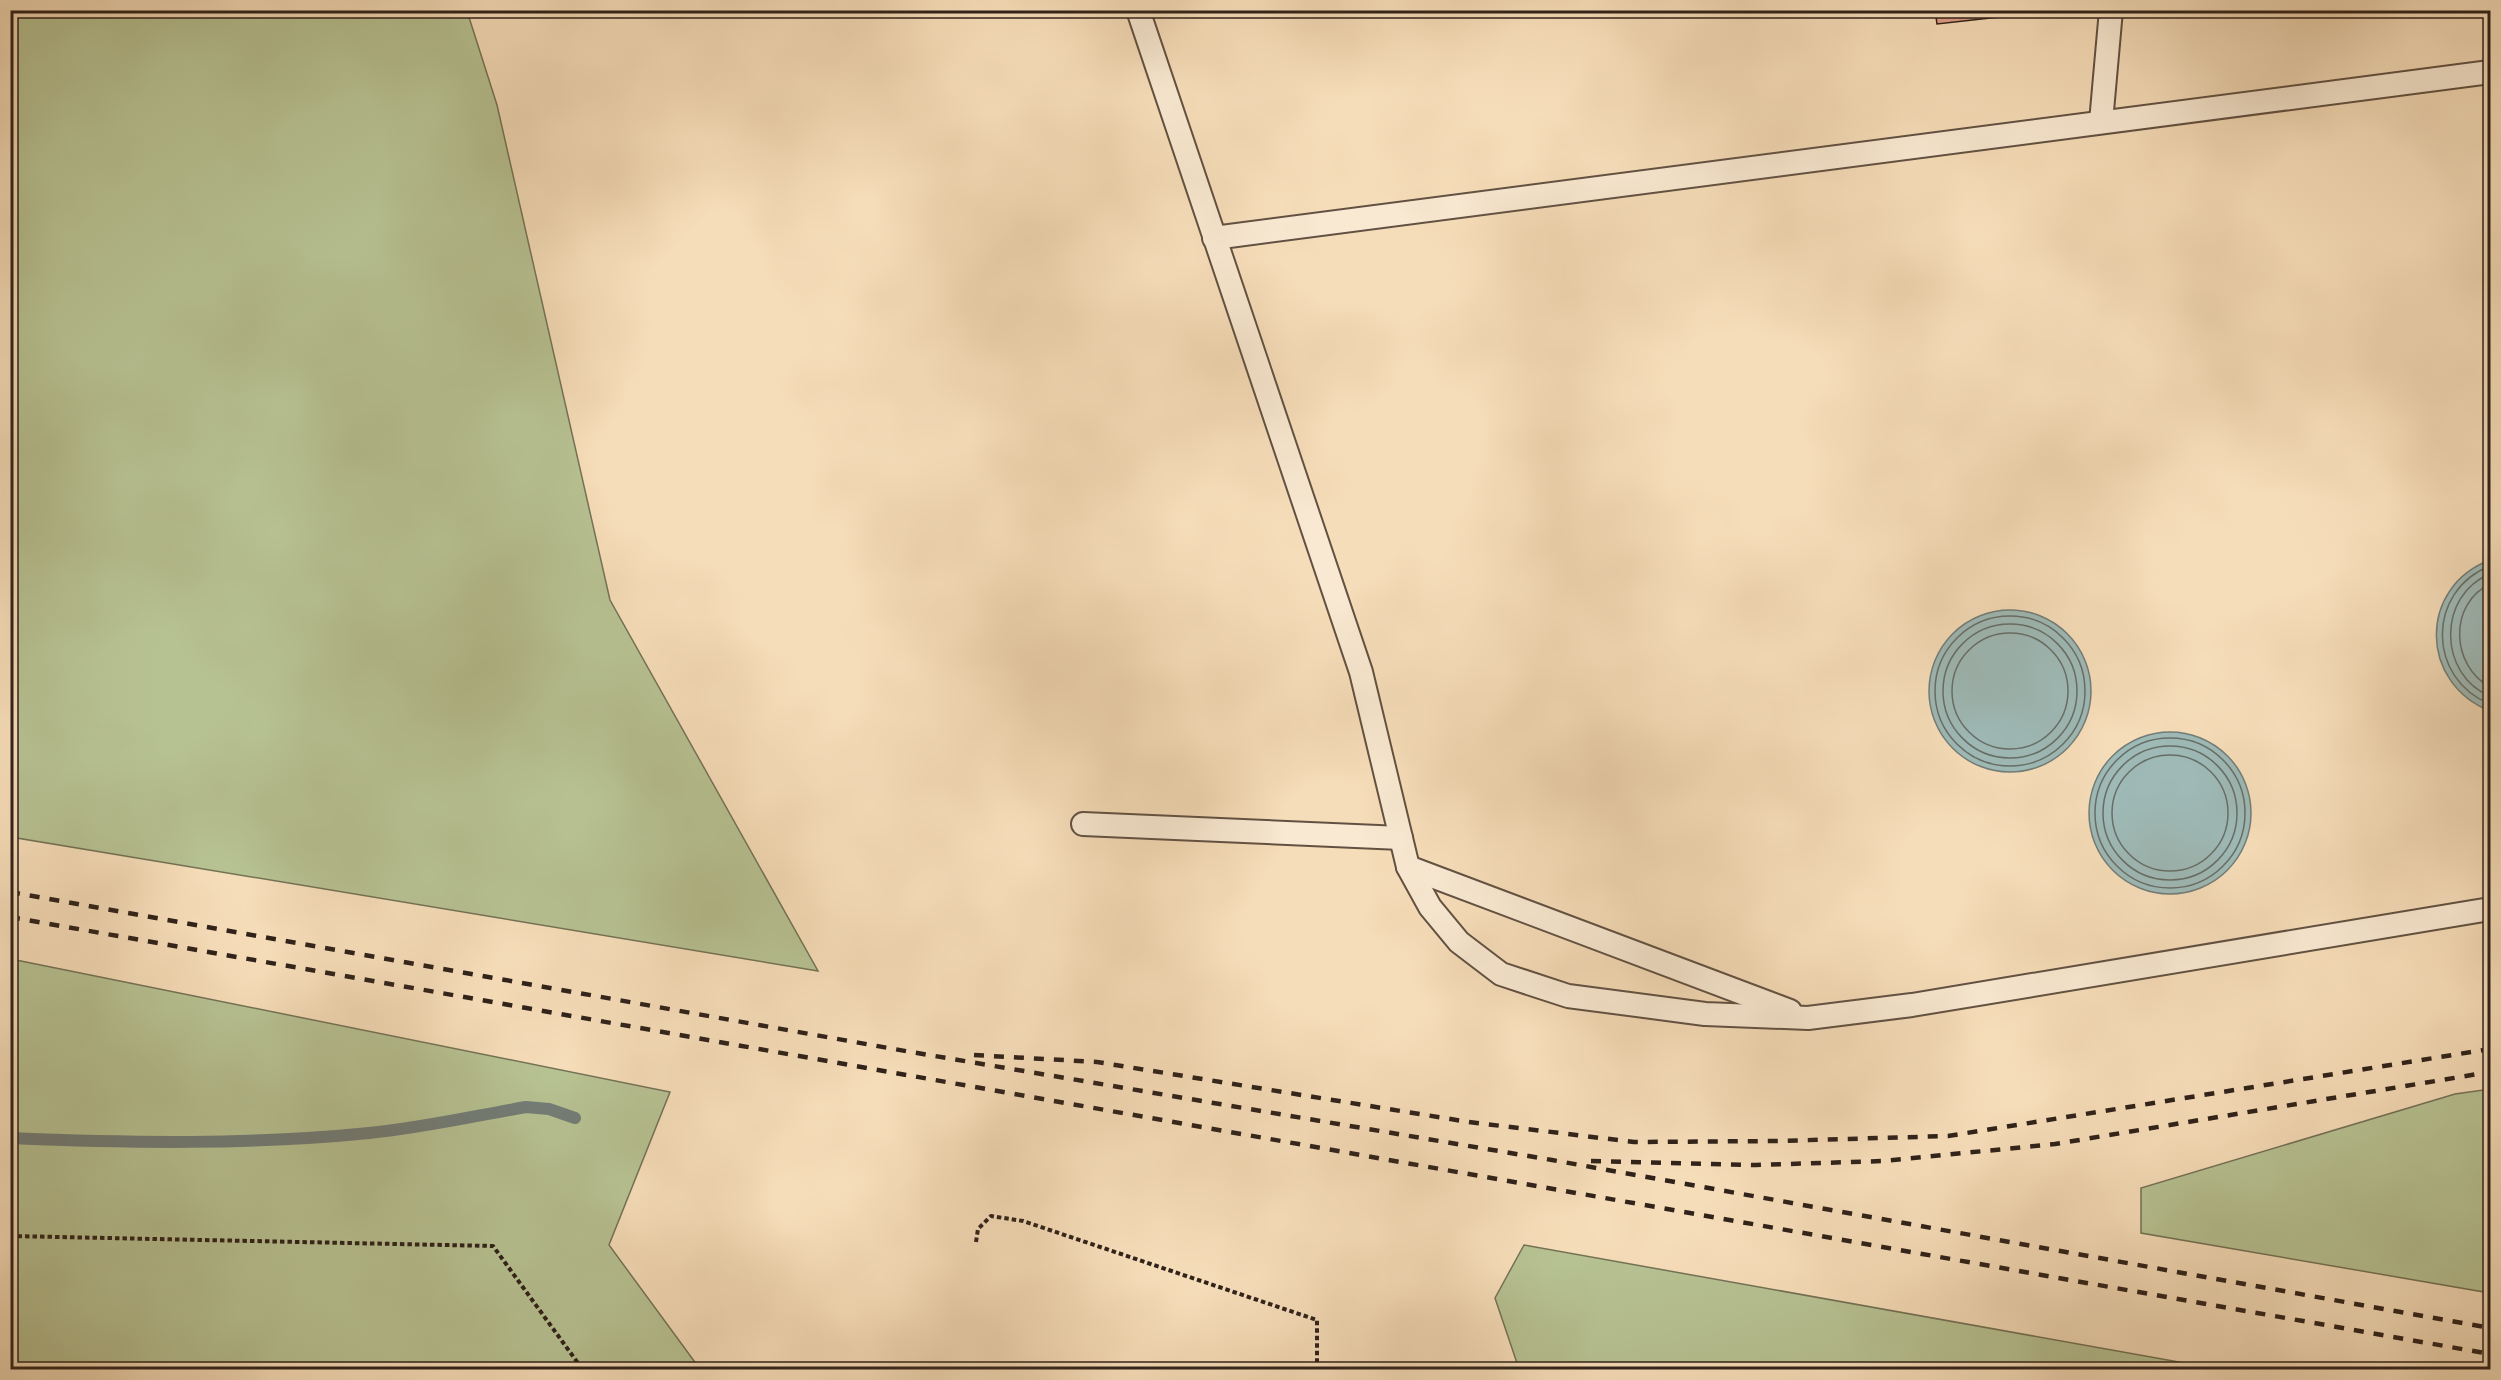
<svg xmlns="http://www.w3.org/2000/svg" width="2501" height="1380" font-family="'IM FELL DW Pica',serif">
  <rect width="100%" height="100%" fill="#f6ddb9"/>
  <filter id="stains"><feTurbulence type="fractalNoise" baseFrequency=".00333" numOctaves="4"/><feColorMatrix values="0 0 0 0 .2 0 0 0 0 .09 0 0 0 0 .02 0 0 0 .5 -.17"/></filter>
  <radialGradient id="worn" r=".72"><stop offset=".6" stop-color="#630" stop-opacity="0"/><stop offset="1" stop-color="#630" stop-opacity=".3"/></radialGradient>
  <!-- green -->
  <g fill="#b7c293" stroke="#747256" stroke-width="1.5">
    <polygon points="10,11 467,11 497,105 610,600 818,971 11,837"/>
    <polygon points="11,959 670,1092 609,1245 700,1369 11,1369"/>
    <polygon points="2490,1089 2490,1293 2141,1233 2141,1188 2455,1094"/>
    <polygon points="1524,1245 2218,1369 1519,1369 1495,1298"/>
  </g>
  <!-- water -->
  <g fill="#9ebab7" stroke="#727d78" stroke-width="1.5">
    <path d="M 2490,560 L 2490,711 C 2419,683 2418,587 2490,560 Z"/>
    <circle cx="2010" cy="691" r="81"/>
    <circle cx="2170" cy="813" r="81"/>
  </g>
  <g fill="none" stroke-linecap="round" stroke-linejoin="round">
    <!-- shore -->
    <g stroke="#676e68" stroke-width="1.5">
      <path d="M 2490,566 C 2426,591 2427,679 2490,704"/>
      <path d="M 2490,574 C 2437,595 2438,675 2490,696"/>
      <path d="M 2490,584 C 2448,604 2451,666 2490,687"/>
      <circle cx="2010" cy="691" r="75"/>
      <circle cx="2010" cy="691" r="67"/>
      <circle cx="2010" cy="691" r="58"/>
      <circle cx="2170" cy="813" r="75"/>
      <circle cx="2170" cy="813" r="67"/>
      <circle cx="2170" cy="813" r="58"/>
    </g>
    <!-- stream -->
    <path stroke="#727d78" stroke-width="12" d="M 10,1138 C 129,1143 250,1145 369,1133 C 422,1128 474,1116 526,1107 L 549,1109 L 575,1118"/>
  </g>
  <!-- building -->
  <polygon fill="#e29f89" stroke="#30221a" stroke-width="1.5" points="1935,10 2025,10 2026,14 1937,24"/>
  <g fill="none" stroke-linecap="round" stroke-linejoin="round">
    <defs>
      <g id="service">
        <polyline points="1138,10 1361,672 1408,867 1430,907 1459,942 1501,974 1568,996 1705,1014 1808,1018 1912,1005 2490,909"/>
        <polyline points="2101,122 2111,10"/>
        <polyline points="1214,238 2490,72"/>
        <polyline points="1083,824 1401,838"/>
        <polyline points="1408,867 1790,1011"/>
      </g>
    </defs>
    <!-- service casing -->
    <use href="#service" stroke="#625142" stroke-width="26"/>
    <!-- path -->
    <g stroke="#30221a" stroke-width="4" stroke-dasharray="4.5 3" stroke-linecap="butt">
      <polyline points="10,1236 493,1246 583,1370"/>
      <polyline points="976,1242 978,1229 991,1216 1023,1221 1317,1320 1317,1370"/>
    </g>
    <!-- service -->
    <use href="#service" stroke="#f9e9d2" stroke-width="22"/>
    <!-- rail -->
    <g stroke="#30221a" stroke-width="4.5" stroke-dasharray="10 10" stroke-linecap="butt">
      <polyline points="10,892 911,1052 1552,1160 2490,1328"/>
      <polyline points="10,917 2490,1354"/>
      <polyline points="974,1055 1097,1062 1469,1122 1634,1142 1778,1141 1948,1136 2490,1049"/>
      <polyline points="1591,1161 1756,1165 1883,1161 2055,1144 2490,1072"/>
    </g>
  </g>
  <!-- margin -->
  <rect width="2501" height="1380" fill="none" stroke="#f6ddb9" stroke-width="36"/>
  <rect x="12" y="12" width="2477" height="1356" fill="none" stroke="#30221a" stroke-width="3"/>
  <rect x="18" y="18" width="2465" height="1344" fill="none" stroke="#30221a" stroke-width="1.5"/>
  <rect width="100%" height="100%" filter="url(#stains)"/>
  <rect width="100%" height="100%" fill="url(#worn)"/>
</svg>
